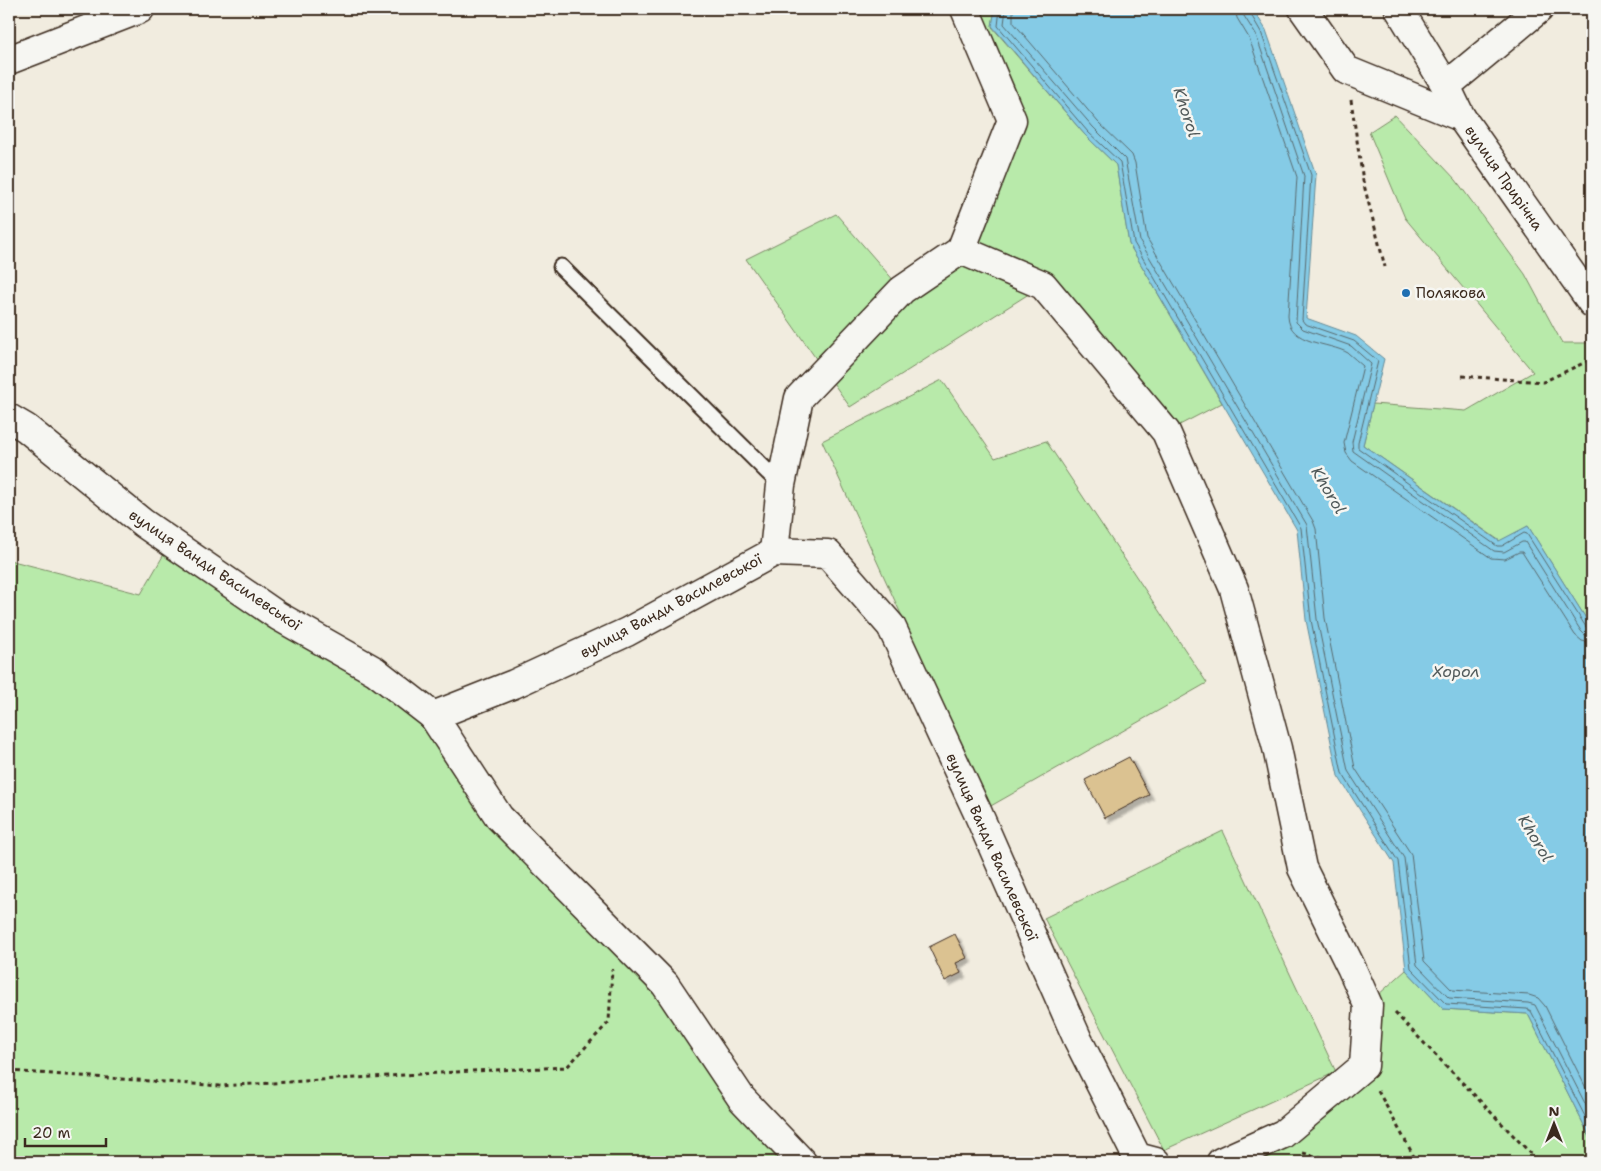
<svg xmlns="http://www.w3.org/2000/svg" width="1601" height="1171" font-family="'Shantell Sans',sans-serif">
  <defs>
    <filter id="shadow"><feDropShadow dx="4.5" dy="4.5" stdDeviation="1" flood-color="#0004"/></filter>
  </defs>
  <rect width="100%" height="100%" fill="#f1ecdf"/>
  <filter id="ink" filterUnits="userSpaceOnUse"><feTurbulence type="fractalNoise" baseFrequency=".02" numOctaves="2"/><feDisplacementMap in="SourceGraphic" scale="10" xChannelSelector="R" yChannelSelector="G"/><feConvolveMatrix kernelMatrix="1 2 1 2 8 2 1 2 1" color-interpolation-filters="sRGB"/></filter>
  <g filter="url(#ink)">
    <!-- green -->
    <g fill="#b8eaaa" stroke="#7a8a64">
      <polygon points="966,9 995,9 992,27 1085,135 1116,165 1129,244 1222,403 1166,432 1043,285 850,407 746,259 836,214 902,290 961,250 1012,120"/>
      <polygon points="1395,115 1456,180 1525,274 1562,343 1592,343 1592,628 1528,526 1500,541 1363,445 1373,404 1466,411 1533,372 1405,218 1369,132"/>
      <polygon points="942,380 995,458 1046,441 1207,683 989,807 822,441"/>
      <polygon points="171,542 433,716 802,1162 9,1162 9,560 141,594"/>
      <polygon points="1223,831 1336,1072 1164,1150 1044,918"/>
      <polygon points="1406,970 1443,1009 1528,1014 1592,1141 1592,1162 1221,1162 1364,1066 1378,995"/>
    </g>
    <!-- water -->
    <polygon fill="#85cbe6" stroke="#678b96" points="995,9 1253,9 1266,30 1316,175 1306,318 1356,336 1384,359 1363,445 1499,541 1528,526 1592,628 1592,1141 1528,1014 1443,1009 1406,970 1394,863 1338,776 1306,620 1297,530 1129,244 1116,165 1085,135 992,26"/>
    <g fill="none" stroke-linecap="round" stroke-linejoin="round">
      <!-- shore -->
      <g stroke="#596a6e" stroke-width="1">
        <polyline points="1000,9 998,26 1088,132 1120,162 1134,243 1301,528 1311,620 1342,773 1398,861 1411,968 1446,1004 1527,1009 1531,1011 1592,1130"/>
        <polyline points="1006,9 1004,24 1093,127 1125,159 1140,241 1307,525 1317,619 1348,771 1404,858 1417,965 1449,998 1528,1003 1535,1005 1592,1117"/>
        <polyline points="1013,9 1013,22 1098,122 1132,155 1135,163 1147,238 1313,521 1316,529 1325,618 1355,768 1411,854 1424,961 1452,990 1529,995 1538,998 1545,1006 1592,1100"/>
        <path d="M 1235,9 L 1237,18 L 1249,38 L 1297,177 L 1288,316 C 1289,345 1329,342 1348,353 C 1353,357 1358,362 1363,366 L 1344,443 L 1346,453 L 1352,461 L 1491,558 L 1505,559 L 1519,552 L 1522,552 L 1575,635 L 1582,641 L 1592,643"/>
        <polyline points="1243,9 1244,16 1256,35 1304,176 1296,322 1303,329 1351,346 1371,364 1352,442 1353,451 1494,551 1504,552 1522,542 1525,542 1581,631 1585,635 1592,636"/>
        <polyline points="1249,9 1250,13 1261,32 1311,175 1302,320 1305,324 1354,341 1378,361 1358,443 1358,448 1497,546 1502,546 1524,533 1527,534 1586,627 1592,629"/>
      </g>
    </g>
    <!-- building -->
    <g fill="#dbc291" stroke="#3b2a1e" filter="url(#shadow)">
      <polygon points="1129,757 1149,795 1105,818 1085,780"/>
      <polygon points="955,934 967,958 956,963 961,973 945,981 929,947"/>
    </g>
    <g fill="none" stroke-linecap="round" stroke-linejoin="round">
      <defs>
        <polyline id="lane" points="561,267 781,485"/>
        <g id="street">
          <polyline points="965,9 1012,120 961,250 1043,285 1166,432 1234,589 1277,748 1302,868 1351,967 1368,1005 1364,1066 1283,1134 1221,1162"/>
          <polyline points="1303,9 1346,70 1461,117 1592,303"/>
          <polyline points="1399,9 1446,86"/>
          <polyline points="9,60 140,9"/>
          <polyline points="1461,117 1446,86 1539,9"/>
          <polyline points="9,418 26,428 143,523 278,616 375,671 433,716 514,684 627,632 774,552 828,554 891,626 977,811 1078,1040 1137,1157 1156,1162"/>
          <polyline points="774,552 781,485 799,398 902,290 961,250"/>
          <polyline points="433,716 499,817 665,984 742,1099 802,1162"/>
        </g>
      </defs>
      <!-- lane casing -->
      <use href="#lane" stroke="#3b2a1e" stroke-width="19"/>
      <!-- street casing -->
      <use href="#street" stroke="#3b2a1e" stroke-width="31"/>
      <!-- path -->
      <g stroke="#3b2a1e" stroke-width="3" stroke-dasharray="4 4" stroke-linecap="butt">
        <polyline points="1351,100 1363,181 1385,267"/>
        <polyline points="1462,376 1543,382 1592,359"/>
        <polyline points="1395,1013 1539,1162"/>
        <polyline points="9,1071 221,1086 472,1071 567,1067 609,1022 612,969"/>
        <polyline points="1378,1091 1417,1162"/>
        <polyline points="1303,1153 1340,1162"/>
      </g>
      <!-- lane -->
      <use href="#lane" stroke="#f6f6f2" stroke-width="15"/>
      <!-- street -->
      <use href="#street" stroke="#f6f6f2" stroke-width="28"/>
    </g>
  </g>
  <!-- markers -->
  <circle fill="#1f6fb2" stroke="#f6f6f2" stroke-width="2" cx="1406" cy="293" r="5"/>
  <g text-anchor="middle" stroke-width="5" stroke-linejoin="round" paint-order="stroke">
    <!-- street labels -->
    <g font-size="15" fill="#3b2a1e" stroke="#f6f6f2">
      <text transform="translate(1504 178) rotate(55)" y="5">вулиця Прирічна</text>
      <text transform="translate(215 570) rotate(34)" y="5">вулиця Ванди Василевської</text>
      <text transform="translate(671 606) rotate(-28)" y="5">вулиця Ванди Василевської</text>
      <text transform="translate(992 847) rotate(66)" y="5">вулиця Ванди Василевської</text>
    </g>
    <!-- poi labels -->
    <g font-size="15" fill="#3b2a1e" stroke="#f6f6f2" text-anchor="start">
      <text x="1416" y="298">Полякова</text>
    </g>
    <!-- water labels -->
    <g font-size="16" font-style="italic" fill="#515a5a" stroke="#f6f6f2">
      <text transform="translate(1187 112) rotate(72)" y="6">Khorol</text>
      <text transform="translate(1329 490) rotate(59)" y="6">Khorol</text>
      <text x="1456" y="677">Хорол</text>
      <text transform="translate(1536 838) rotate(59)" y="6">Khorol</text>
    </g>
  </g>
  <!-- margin -->
  <rect width="1601" height="1171" fill="none" stroke="#f6f6f2" stroke-width="30"/>
  <rect x="15" y="15" width="1571" height="1141" fill="none" stroke="#3b2a1e" stroke-width="2" filter="url(#ink)"/>
  <!-- north arrow -->
  <g transform="translate(1554 1124)" stroke="#f6f6f2" stroke-width="4" paint-order="stroke">
  <path d="M0-4L9 19L0 12L-9 19Z" fill="#3b2a1e"/>
  <text y="-8" font-size="14" font-weight="bold" text-anchor="middle" fill="#3b2a1e">N</text>
  </g>
  <!-- scale -->
  <path d="M25 1138v8h81v-8" fill="none" stroke="#3b2a1e" stroke-width="2.5"/>
  <text x="32" y="1138" font-size="15" fill="#3b2a1e" stroke="#f6f6f2" stroke-width="4" paint-order="stroke">20 m</text>
</svg>
